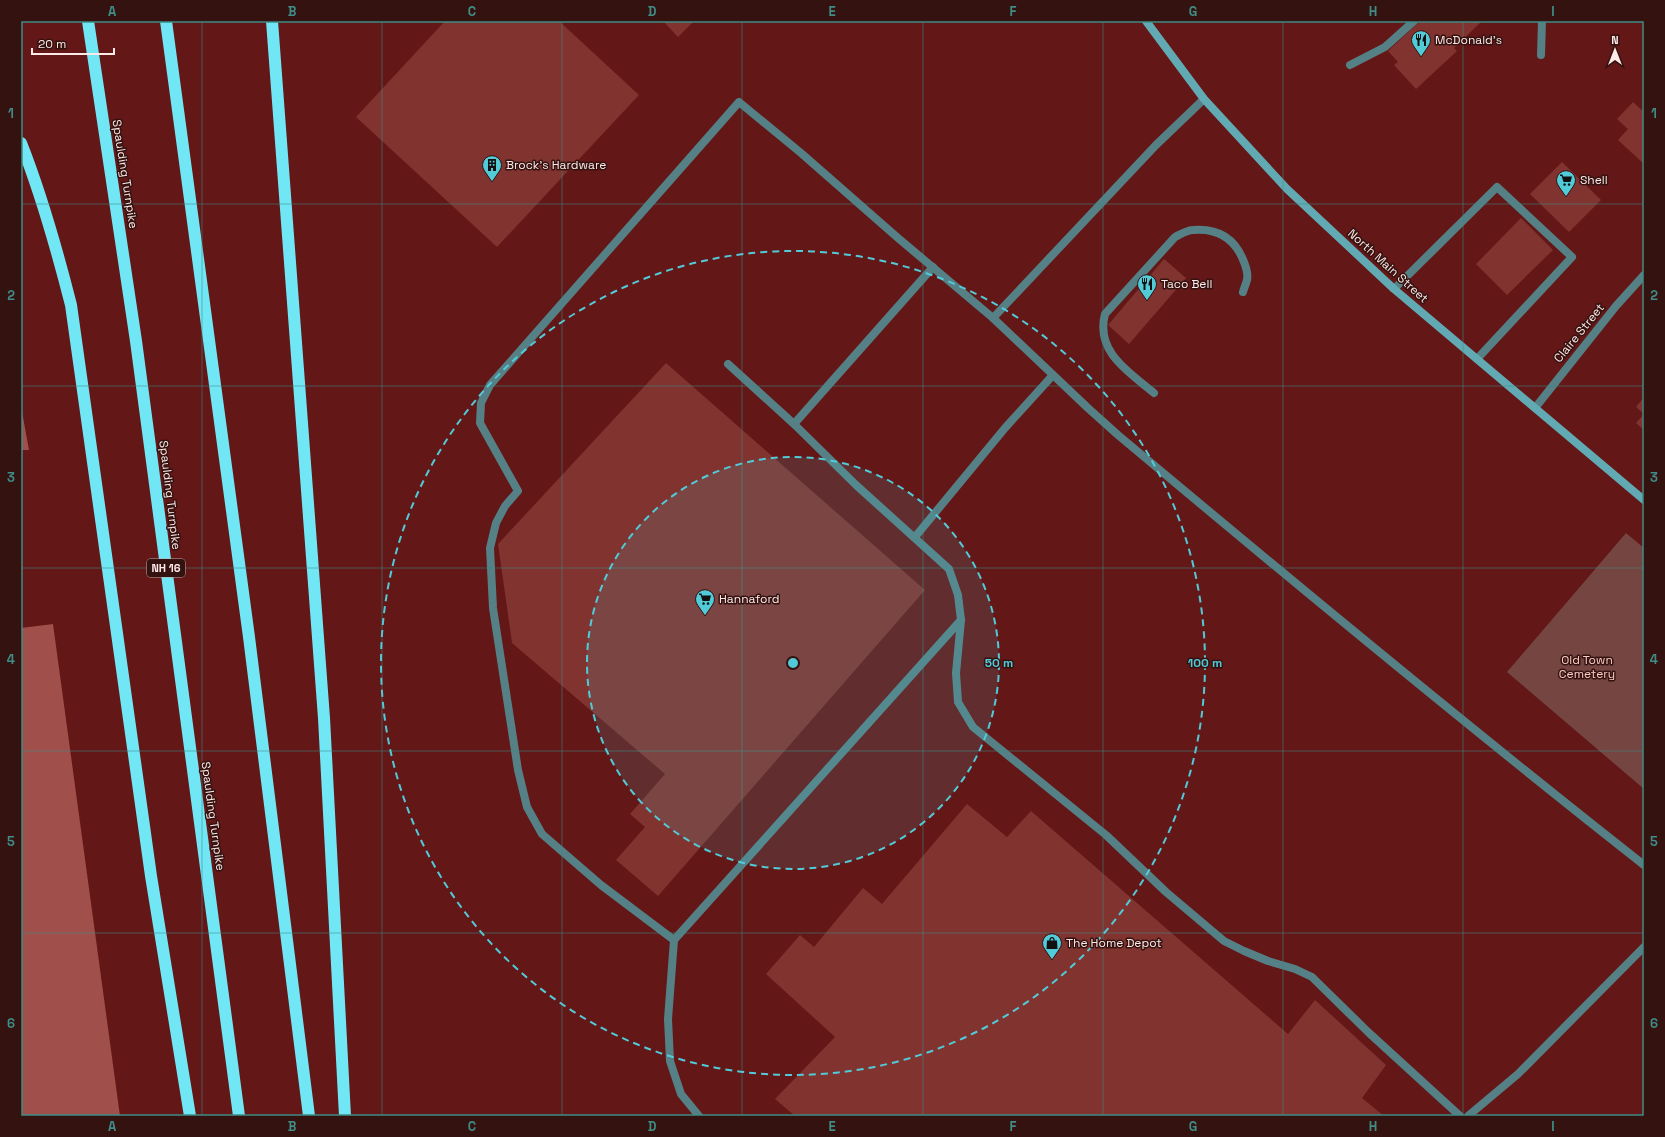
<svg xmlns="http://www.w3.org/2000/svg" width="1665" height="1137" font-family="'Space Grotesk',sans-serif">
  <rect width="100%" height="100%" fill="#631717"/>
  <!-- green -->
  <polygon fill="#744541" points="1626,533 1644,548 1644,789 1507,672"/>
  <!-- forest -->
  <g fill="#a04f4a">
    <polygon points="21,406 29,450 21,450"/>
    <polygon points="53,624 120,1116 21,1116 21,628"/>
  </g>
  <!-- building -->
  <g fill="#80332f">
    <polygon points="445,21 559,21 639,95 497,247 356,117"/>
    <polygon points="663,21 694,21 678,37"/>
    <polygon points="1420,21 1482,21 1454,48 1457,51 1416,89 1394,65 1398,62 1388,51"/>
    <polygon points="1633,102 1644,112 1644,164 1618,140 1628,129 1617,119"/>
    <polygon points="1562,162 1601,200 1569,232 1530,194"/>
    <polygon points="1521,218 1553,250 1507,295 1476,264"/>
    <polygon points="1164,259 1186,278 1129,344 1108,325"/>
    <polygon points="666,363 925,590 658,896 616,860 645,827 630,814 665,774 512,643 498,544"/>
    <polygon points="1644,397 1644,430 1636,423 1644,414 1636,407"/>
    <polygon points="967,804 1007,837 1031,811 1288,1034 1315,1000 1386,1065 1362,1098 1384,1116 795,1116 775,1099 835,1037 766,974 800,935 814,947 863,888 882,904"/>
  </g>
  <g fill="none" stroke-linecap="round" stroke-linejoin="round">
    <!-- lane -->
    <g stroke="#558186" stroke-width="8">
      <polyline points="1541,55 1542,21"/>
      <polyline points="1350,65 1385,47 1414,21"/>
      <polyline points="1394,289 1497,187 1572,257 1477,359"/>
      <polyline points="993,318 1156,145 1204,99"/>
      <polyline points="728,364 794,424 856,485 949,569 958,595 961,620 956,673 958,702 973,727 1106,835 1166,892 1224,941 1244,951 1268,961 1295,969 1312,977 1368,1032 1460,1116"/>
      <path d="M 1154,393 C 1129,372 1095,352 1105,314 L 1175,237 C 1181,234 1187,230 1193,230 C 1217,228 1235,238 1244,262 C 1246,267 1248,275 1247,280 C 1246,284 1244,288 1243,292"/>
      <polyline points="794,424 933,267"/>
      <polyline points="915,537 1005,428 1053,375"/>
      <polyline points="674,940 961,620"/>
      <path d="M 699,1116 L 681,1094 L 670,1061 L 668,1019 L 674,940 L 601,885 L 542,834 L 527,807 L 518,770 L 493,608 L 490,548 L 496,523 L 505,506 L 518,491 L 480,423 L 481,403 L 490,385 L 739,102 L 801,153 L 898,238 L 993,318 L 1089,409 L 1118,435 C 1292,581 1466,725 1644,865"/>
      <polyline points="1468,1116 1518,1074 1644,947"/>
    </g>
    <!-- street -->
    <polyline stroke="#558186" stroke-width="8" points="1535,408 1616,306 1644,275"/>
    <!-- secondary -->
    <polyline stroke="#62aab3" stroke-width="8" points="1146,21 1204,99 1287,189 1394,289 1644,500"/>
    <!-- highway -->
    <g stroke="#71e7f5" stroke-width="12">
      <polyline points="88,21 136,341 239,1116"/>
      <polyline points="166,21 249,637 309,1116"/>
      <polyline points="272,21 324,718 345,1116"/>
      <path d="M 21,143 C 42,196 57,250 71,305 L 151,876 L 190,1116"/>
    </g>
  </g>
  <!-- grid -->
  <path fill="none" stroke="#3f8d86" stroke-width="1" stroke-opacity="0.55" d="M 202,21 L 202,1116M 382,21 L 382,1116M 562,21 L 562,1116M 742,21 L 742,1116M 923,21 L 923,1116M 1103,21 L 1103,1116M 1283,21 L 1283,1116M 1463,21 L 1463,1116M 21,204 L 1644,204M 21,386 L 1644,386M 21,568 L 1644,568M 21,751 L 1644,751M 21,933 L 1644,933"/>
  <!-- distance rings -->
  <circle cx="793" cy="663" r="206" fill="#52cbd9" fill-opacity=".12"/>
  <g fill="none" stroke="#52cbd9" stroke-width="2" stroke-dasharray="7 5">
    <circle cx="793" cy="663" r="206"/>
    <circle cx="793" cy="663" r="412"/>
  </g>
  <!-- icons -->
  <defs>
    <symbol id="restaurant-pin" viewBox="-11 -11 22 30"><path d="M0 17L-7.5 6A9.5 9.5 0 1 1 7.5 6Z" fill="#52cbd9" stroke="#331210"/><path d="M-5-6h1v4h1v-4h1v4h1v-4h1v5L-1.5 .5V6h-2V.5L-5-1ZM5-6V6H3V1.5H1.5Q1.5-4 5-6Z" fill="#111"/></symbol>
    <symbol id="building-pin" viewBox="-11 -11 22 30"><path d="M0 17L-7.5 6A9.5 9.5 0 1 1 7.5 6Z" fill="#52cbd9" stroke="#331210"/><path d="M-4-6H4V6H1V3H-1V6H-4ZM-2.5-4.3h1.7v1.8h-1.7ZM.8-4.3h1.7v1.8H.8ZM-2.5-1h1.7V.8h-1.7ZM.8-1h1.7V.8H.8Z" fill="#111"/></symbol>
    <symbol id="supermarket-pin" viewBox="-11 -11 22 30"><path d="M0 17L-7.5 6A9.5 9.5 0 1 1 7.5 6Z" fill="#52cbd9" stroke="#331210"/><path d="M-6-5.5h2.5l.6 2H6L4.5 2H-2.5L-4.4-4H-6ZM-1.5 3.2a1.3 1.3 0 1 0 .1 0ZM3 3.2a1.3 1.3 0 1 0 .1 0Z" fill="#111"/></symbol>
    <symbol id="shop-pin" viewBox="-11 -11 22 30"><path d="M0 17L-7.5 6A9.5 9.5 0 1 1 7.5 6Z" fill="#52cbd9" stroke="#331210"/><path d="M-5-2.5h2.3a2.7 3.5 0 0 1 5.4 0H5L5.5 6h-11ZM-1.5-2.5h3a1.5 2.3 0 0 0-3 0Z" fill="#111"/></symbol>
  </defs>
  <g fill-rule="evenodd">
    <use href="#restaurant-pin" x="1410" y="29" width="22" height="30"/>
    <use href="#building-pin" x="481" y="154" width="22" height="30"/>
    <use href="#supermarket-pin" x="1555" y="169" width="22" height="30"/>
    <use href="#restaurant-pin" x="1136" y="273" width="22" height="30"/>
    <use href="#supermarket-pin" x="694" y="588" width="22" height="30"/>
    <use href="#shop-pin" x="1041" y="932" width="22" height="30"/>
  </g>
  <g text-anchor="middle" stroke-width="3" stroke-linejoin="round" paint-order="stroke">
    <!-- shield labels -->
    <rect fill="#331210" stroke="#c0a9a7" stroke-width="1" x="147" y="559" width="38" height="18" rx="3"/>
    <g font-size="11" font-weight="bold" fill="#fdeae8">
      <text x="166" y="572">NH 16</text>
    </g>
    <!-- poi labels -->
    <g font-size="12" fill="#fdeae8" stroke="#331210" text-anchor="start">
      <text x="1435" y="44">McDonald's</text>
      <text x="506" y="169">Brock's Hardware</text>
      <text x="1580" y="184">Shell</text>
      <text x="1161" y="288">Taco Bell</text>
      <text x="719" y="603">Hannaford</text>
      <text x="1066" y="947">The Home Depot</text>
    </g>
    <!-- street labels -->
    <g font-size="12" fill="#fdeae8" stroke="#331210">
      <text transform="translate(125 174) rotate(81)" y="4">Spaulding Turnpike</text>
      <text transform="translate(1388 266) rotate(42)" y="4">North Main Street</text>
      <text transform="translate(1579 333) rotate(-51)" y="4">Claire Street</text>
      <text transform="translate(170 495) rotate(83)" y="4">Spaulding Turnpike</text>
      <text transform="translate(213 816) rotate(82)" y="4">Spaulding Turnpike</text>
    </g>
    <!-- park labels -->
    <g font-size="12" fill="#fbcbc6" stroke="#331210">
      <text x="1587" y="664">Old Town<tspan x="1587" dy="14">Cemetery</tspan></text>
    </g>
  </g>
  <circle cx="793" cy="663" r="6" fill="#52cbd9" stroke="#331210" stroke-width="2"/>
  <g font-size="12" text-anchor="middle" font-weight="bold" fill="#52cbd9" stroke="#331210" stroke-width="3" stroke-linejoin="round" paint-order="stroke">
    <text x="999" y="667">50 m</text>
    <text x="1205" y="667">100 m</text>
  </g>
  <!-- border -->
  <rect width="1665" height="1137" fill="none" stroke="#331210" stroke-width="44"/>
  <!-- north arrow -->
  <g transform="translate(1615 50)" stroke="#331210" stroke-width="3" paint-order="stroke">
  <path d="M0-3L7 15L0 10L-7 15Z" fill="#fdeae8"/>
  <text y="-6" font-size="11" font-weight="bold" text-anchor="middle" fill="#fdeae8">N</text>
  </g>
  <!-- scale -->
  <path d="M32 48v6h82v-6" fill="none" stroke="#fdeae8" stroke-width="2"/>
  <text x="38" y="48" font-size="12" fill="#fdeae8" stroke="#331210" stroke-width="3" paint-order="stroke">20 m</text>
  <rect x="22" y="22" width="1621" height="1093" fill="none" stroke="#3f8d86" stroke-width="1.5"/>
  <g font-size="13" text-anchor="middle" font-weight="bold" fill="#3f8d86">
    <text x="112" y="16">A</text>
    <text x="292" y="16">B</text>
    <text x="472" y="16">C</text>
    <text x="652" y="16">D</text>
    <text x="832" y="16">E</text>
    <text x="1013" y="16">F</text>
    <text x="1193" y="16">G</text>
    <text x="1373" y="16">H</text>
    <text x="1553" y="16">I</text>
    <text x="11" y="118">1</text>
    <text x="1654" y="118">1</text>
    <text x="11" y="300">2</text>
    <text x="1654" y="300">2</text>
    <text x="11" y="482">3</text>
    <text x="1654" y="482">3</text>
    <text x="11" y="664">4</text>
    <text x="1654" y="664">4</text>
    <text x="11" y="846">5</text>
    <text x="1654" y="846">5</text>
    <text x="11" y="1028">6</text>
    <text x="1654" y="1028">6</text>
    <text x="112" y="1131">A</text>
    <text x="292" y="1131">B</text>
    <text x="472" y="1131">C</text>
    <text x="652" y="1131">D</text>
    <text x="832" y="1131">E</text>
    <text x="1013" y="1131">F</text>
    <text x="1193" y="1131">G</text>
    <text x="1373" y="1131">H</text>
    <text x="1553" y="1131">I</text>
  </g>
</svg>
